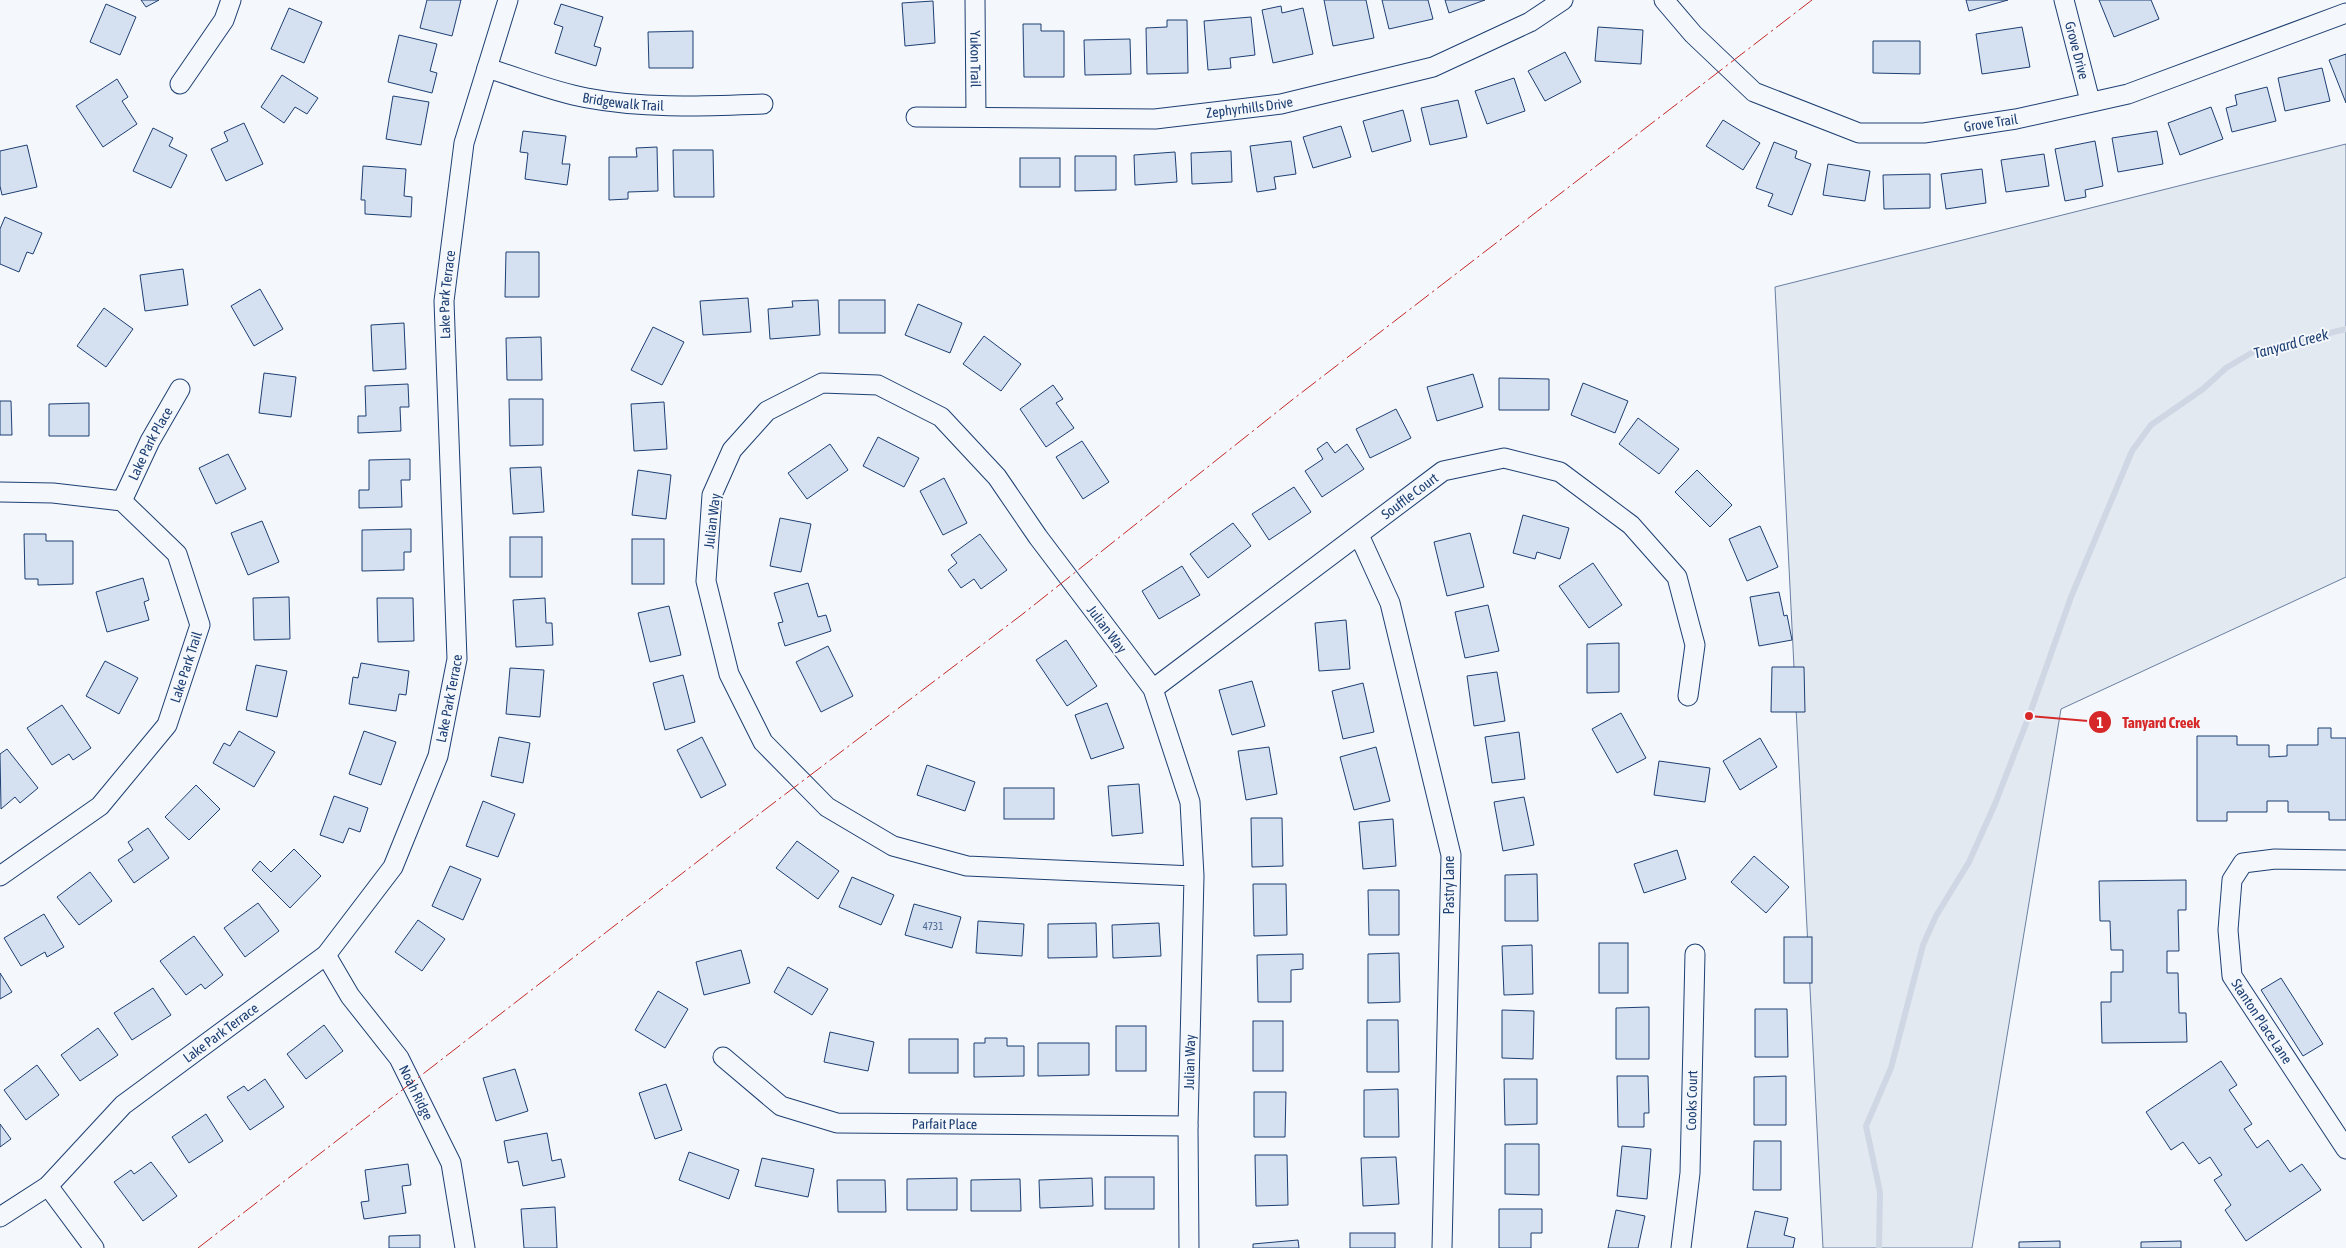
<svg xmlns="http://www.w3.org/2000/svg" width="2346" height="1248" font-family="'Asap Condensed',sans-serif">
  <rect width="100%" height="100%" fill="#f4f7fb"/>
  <!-- green -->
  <polygon fill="#e3e9f0" stroke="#687fa3" points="2346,144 2346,577 2061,709 1972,1248 1823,1248 1775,287"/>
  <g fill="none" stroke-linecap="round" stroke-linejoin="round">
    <!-- stream -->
    <polyline stroke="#cfd7e4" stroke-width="6" points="1879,1248 1880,1192 1866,1126 1891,1068 1923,945 1936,916 1969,862 1995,804 2029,716 2071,597 2132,451 2151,425 2203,389 2226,368 2253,352 2346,329"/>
  </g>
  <!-- building -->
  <g fill="#d5e0f0" stroke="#1d3f73">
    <polygon points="141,0 159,0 146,7"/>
    <polygon points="427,0 461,0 452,36 420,28"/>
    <polygon points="1324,0 1366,0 1374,38 1333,46"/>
    <polygon points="1382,0 1428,0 1433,19 1389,29"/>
    <polygon points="1445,0 1485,0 1449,13"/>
    <polygon points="1966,0 2008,0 1969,11"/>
    <polygon points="2099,0 2151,0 2159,19 2114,37"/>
    <polygon points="933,1 935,43 905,46 902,3"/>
    <polygon points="106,4 136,17 120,55 90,42"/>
    <polygon points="561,4 603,17 594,46 601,48 596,66 555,53 563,27 554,24"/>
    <polygon points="1281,6 1282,13 1303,8 1313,54 1273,63 1262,10"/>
    <polygon points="289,8 322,22 304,63 271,49"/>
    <polygon points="1251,17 1255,55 1230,58 1231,68 1208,70 1204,21"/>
    <polygon points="1167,20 1187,20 1188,73 1147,74 1146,28 1167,27"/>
    <polygon points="1023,24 1041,24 1041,31 1064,31 1064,77 1024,77"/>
    <polygon points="1598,27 1643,30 1641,64 1595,61"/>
    <polygon points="2022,27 2030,67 1982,74 1976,34"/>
    <polygon points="693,31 693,68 649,68 648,32"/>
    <polygon points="399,35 437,44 430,71 437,73 432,93 388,82"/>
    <polygon points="1130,39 1131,74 1085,75 1084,40"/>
    <polygon points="1873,41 1920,41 1920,74 1873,73"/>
    <polygon points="1565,52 1581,82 1545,101 1528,71"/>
    <polygon points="2346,54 2346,103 2329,60"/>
    <polygon points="2322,68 2330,101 2285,111 2278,78"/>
    <polygon points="282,75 318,98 307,114 295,107 284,123 261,107"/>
    <polygon points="1514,78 1525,111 1487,124 1475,91"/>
    <polygon points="117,79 128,97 122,101 137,124 103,147 76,106"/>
    <polygon points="2267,87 2276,121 2232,132 2226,108 2237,105 2235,95"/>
    <polygon points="393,96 429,102 421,145 386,139"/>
    <polygon points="1458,100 1467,137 1430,145 1421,108"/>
    <polygon points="2211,107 2223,139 2180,155 2168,123"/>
    <polygon points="1403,110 1411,141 1372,152 1363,121"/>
    <polygon points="1723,120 1760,143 1743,170 1706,146"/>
    <polygon points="244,123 263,164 226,181 211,149 228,141 224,132"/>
    <polygon points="1341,126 1351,157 1313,168 1303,137"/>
    <polygon points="153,128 173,138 169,146 187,155 171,188 133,171"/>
    <polygon points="523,131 566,136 562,164 570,164 567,185 525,179 528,153 520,152"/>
    <polygon points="2157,131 2163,164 2118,172 2112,138"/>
    <polygon points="1291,141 1296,174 1274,177 1276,189 1257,192 1250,146"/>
    <polygon points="2095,141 2103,186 2085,190 2086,197 2065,201 2055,149"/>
    <polygon points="1774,142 1797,151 1795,158 1811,164 1792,215 1768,206 1773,194 1756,188"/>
    <polygon points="27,145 37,187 2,195 0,186 0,151"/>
    <polygon points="657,147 658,191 628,192 628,199 609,200 609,157 637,157 636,148"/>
    <polygon points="673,150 713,150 714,197 674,197"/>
    <polygon points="1231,151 1232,182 1192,184 1191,153"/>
    <polygon points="1175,152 1177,182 1135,185 1134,155"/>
    <polygon points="2044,154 2049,186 2006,192 2001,160"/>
    <polygon points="1075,156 1116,156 1116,190 1075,191"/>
    <rect x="1020" y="158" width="40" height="29"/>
    <polygon points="1828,164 1870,171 1865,201 1823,195"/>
    <polygon points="363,166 406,169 404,196 412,197 411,217 365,214 365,200 361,200"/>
    <polygon points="1982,169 1986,203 1946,209 1941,174"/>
    <polygon points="1930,174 1930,208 1884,209 1883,175"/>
    <polygon points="5,217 42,233 33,254 27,252 19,272 0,264 0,229"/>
    <polygon points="506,252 539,252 539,297 505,297"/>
    <polygon points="183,269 188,305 145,311 140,275"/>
    <polygon points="260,289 283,329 254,346 231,306"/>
    <polygon points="748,298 751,332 703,335 700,301"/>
    <polygon points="818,300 820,335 770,339 768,309 793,307 792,301"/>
    <rect x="839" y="300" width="46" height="33"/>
    <polygon points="918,304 962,323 950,353 905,335"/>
    <polygon points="104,308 133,329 106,367 77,346"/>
    <polygon points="404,323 406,369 373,371 371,325"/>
    <polygon points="653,327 684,342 662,385 631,370"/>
    <polygon points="984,336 1021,364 1001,391 963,364"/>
    <polygon points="541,337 542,380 507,380 506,338"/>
    <polygon points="264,373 296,377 291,417 259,413"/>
    <polygon points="1473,374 1483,407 1437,421 1427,387"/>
    <polygon points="1499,378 1549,379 1549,410 1499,410"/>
    <polygon points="1583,383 1628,401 1615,433 1571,415"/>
    <polygon points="408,384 409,407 400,407 401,431 358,433 358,416 366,416 365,386"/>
    <polygon points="1053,385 1063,399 1056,403 1074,428 1046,447 1020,409"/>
    <polygon points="509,399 543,399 543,445 510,446"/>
    <polygon points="0,401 11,401 12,435 0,435"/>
    <polygon points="664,402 667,449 634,451 631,404"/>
    <polygon points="89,403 89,436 49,436 49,404"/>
    <polygon points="1396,409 1411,438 1370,458 1356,429"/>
    <polygon points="1638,418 1679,449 1659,474 1619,444"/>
    <polygon points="878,437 919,458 904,487 863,466"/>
    <polygon points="1082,441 1109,482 1083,499 1056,457"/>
    <polygon points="1327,442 1335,453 1347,444 1364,469 1322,497 1305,471 1323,459 1317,449"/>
    <polygon points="830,444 848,470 807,499 788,473"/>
    <polygon points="228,454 246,489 216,504 199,468"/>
    <polygon points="410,459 410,480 401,480 402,507 359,508 359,490 369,490 369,460"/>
    <polygon points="541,467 544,512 513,514 510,468"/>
    <polygon points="638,470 671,475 666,519 632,515"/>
    <polygon points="1697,470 1732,505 1710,527 1675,492"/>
    <polygon points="944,478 967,523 943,535 920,491"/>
    <polygon points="1294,487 1311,512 1269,540 1252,514"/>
    <polygon points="1523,515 1569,528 1560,559 1537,552 1535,559 1513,553"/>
    <polygon points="780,518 811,524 801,572 770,566"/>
    <polygon points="262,521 279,562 248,575 231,533"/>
    <polygon points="1233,523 1251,546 1208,578 1190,554"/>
    <polygon points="1760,526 1778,567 1747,581 1729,539"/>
    <polygon points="411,529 411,552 404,552 404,570 362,571 362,530"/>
    <polygon points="1470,533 1484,587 1447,596 1434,542"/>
    <polygon points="24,534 46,534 46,541 73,541 73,584 38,585 38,579 25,579"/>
    <polygon points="980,534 1007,570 981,589 974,579 961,588 948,570 957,563 951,555"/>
    <rect x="510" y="537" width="32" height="40"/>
    <rect x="632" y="539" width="32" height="45"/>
    <polygon points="1593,563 1622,605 1589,628 1559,586"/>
    <polygon points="1182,566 1200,595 1159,619 1142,591"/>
    <polygon points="143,578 149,600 144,602 149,620 107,632 96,592"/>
    <polygon points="808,583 818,617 826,615 831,631 785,646 778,623 783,622 774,593"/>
    <polygon points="1779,592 1784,616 1787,615 1792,640 1759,646 1750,597"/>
    <polygon points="289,597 290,639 254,640 253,598"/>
    <polygon points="377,598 413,598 414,641 378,642"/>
    <polygon points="545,598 546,623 552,623 553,645 516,647 513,600"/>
    <polygon points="1488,605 1499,651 1465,658 1455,612"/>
    <polygon points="669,606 681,655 650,662 638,613"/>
    <polygon points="1346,620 1350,669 1319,671 1315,623"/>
    <polygon points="1066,640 1097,686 1067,706 1036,660"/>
    <polygon points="1619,643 1619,692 1587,693 1587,644"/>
    <polygon points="828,646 853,696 821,712 796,662"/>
    <polygon points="105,661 138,678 119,714 86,696"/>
    <polygon points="361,663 409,671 406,695 399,694 396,711 349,704 353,677 358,678"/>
    <polygon points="256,665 287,671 277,717 246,710"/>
    <polygon points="1772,667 1804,667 1805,712 1771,712"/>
    <polygon points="510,668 544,670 540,717 506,714"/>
    <polygon points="1497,672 1505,721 1474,726 1467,676"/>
    <polygon points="683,675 695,722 665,730 653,683"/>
    <polygon points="1252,681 1265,726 1232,735 1219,690"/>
    <polygon points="1363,683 1374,732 1343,739 1332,691"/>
    <polygon points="1107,703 1124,748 1091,759 1075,715"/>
    <polygon points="62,705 91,748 73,760 69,754 52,765 27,728"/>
    <polygon points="1621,713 1646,758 1617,773 1592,729"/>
    <polygon points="2318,728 2331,728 2331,738 2346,738 2346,820 2329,820 2329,812 2288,812 2288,801 2267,801 2267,812 2227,812 2227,821 2197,821 2197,736 2237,736 2237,745 2269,745 2269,757 2287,756 2287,745 2318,745"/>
    <polygon points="239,731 275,752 254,787 213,763 224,743 230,746"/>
    <polygon points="364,731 396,742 381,785 349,774"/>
    <polygon points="1519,732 1525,779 1492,783 1485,737"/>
    <polygon points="499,737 530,743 523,783 491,776"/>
    <polygon points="702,737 726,785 701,798 677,750"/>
    <polygon points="1760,738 1777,767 1740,790 1723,761"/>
    <polygon points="1269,747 1277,794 1246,800 1238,751"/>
    <polygon points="1376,747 1390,801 1354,810 1340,757"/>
    <polygon points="7,749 38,788 20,803 15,797 1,809 0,754"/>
    <polygon points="1659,761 1710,768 1705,802 1654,795"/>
    <polygon points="927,765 975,782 965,811 917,795"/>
    <polygon points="1139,784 1143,833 1112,836 1108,786"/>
    <polygon points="196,785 220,809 189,840 165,817"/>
    <rect x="1004" y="788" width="50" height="31"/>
    <polygon points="334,796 368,808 360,832 349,828 343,843 320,835"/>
    <polygon points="1524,797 1534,845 1503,851 1494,802"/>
    <polygon points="483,801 515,814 498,857 466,846"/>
    <polygon points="1251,818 1282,818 1283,866 1252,867"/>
    <polygon points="1393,819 1396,866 1363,869 1359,822"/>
    <polygon points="148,828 169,858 134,883 118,860 133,850 128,842"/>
    <polygon points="797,841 839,871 818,899 776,868"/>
    <polygon points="294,849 321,876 290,908 252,870 260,861 271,872"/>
    <polygon points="1677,850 1686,879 1644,893 1634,864"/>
    <polygon points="1754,856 1789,887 1766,913 1731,882"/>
    <polygon points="450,866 481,879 463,920 432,906"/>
    <polygon points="90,872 112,901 79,925 57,897"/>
    <polygon points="1537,874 1538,921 1505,921 1505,875"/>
    <polygon points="852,877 894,895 881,925 839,907"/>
    <polygon points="2186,880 2186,910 2178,910 2179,951 2167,951 2167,973 2178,973 2179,1013 2186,1013 2187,1042 2102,1043 2101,1002 2111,1002 2111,972 2123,972 2123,950 2111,950 2110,921 2100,921 2099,881"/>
    <polygon points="1253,884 1286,884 1287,935 1254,936"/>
    <polygon points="1368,890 1399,890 1399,935 1369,935"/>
    <polygon points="258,903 279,931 245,957 224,928"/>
    <polygon points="914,904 961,917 952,948 905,935"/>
    <polygon points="44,914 64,947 47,957 45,952 21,966 4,938"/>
    <polygon points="418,920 445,939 422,971 395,952"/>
    <polygon points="978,921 1024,924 1022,956 976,953"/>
    <polygon points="1096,923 1097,957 1048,958 1048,924"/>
    <polygon points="1159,923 1161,956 1113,958 1112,925"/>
    <polygon points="194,936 223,975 205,989 201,984 186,995 160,961"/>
    <rect x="1784" y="937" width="28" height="46"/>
    <rect x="1599" y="943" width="29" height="50"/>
    <polygon points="1532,945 1533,994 1504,995 1502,946"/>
    <polygon points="741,950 750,983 704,995 696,962"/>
    <polygon points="1399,953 1400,1002 1368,1003 1368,954"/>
    <polygon points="1303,954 1303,969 1291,970 1291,1002 1258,1002 1257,955"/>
    <polygon points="788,967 828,989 812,1015 774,992"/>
    <polygon points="0,973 12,992 0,999"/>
    <polygon points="2281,978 2323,1044 2303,1056 2261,990"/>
    <polygon points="153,988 171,1015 132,1040 114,1013"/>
    <polygon points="658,991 688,1009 665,1048 635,1030"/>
    <polygon points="1649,1007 1649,1059 1616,1059 1616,1008"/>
    <polygon points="1755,1009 1787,1009 1788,1057 1755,1057"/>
    <polygon points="1502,1010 1534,1011 1533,1059 1502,1058"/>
    <polygon points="1367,1020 1398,1020 1399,1072 1367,1072"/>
    <rect x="1253" y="1021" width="30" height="50"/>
    <polygon points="324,1025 343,1051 306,1079 287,1054"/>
    <rect x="1116" y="1026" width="30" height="45"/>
    <polygon points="98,1028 118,1055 80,1081 61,1055"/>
    <polygon points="830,1032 874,1042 868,1071 824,1062"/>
    <polygon points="985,1038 1007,1038 1007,1046 1024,1046 1024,1076 974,1077 974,1043 985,1043"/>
    <rect x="909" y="1039" width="49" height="34"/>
    <polygon points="1038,1043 1089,1043 1089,1075 1038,1076"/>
    <polygon points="2221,1061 2237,1085 2229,1090 2252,1124 2244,1129 2257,1148 2268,1140 2290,1172 2302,1164 2321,1190 2246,1241 2225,1210 2231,1205 2214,1180 2222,1175 2210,1157 2199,1164 2183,1142 2171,1150 2146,1112"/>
    <polygon points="37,1065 59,1095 26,1120 4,1090"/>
    <polygon points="515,1069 528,1111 496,1121 483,1078"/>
    <polygon points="1617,1076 1648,1076 1649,1113 1644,1113 1644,1127 1618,1127"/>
    <polygon points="1786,1076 1786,1125 1754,1125 1754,1077"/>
    <polygon points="265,1079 284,1107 250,1130 227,1097 244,1086 248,1091"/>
    <polygon points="1504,1079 1537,1079 1537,1124 1505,1125"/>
    <polygon points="666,1084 682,1130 655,1139 639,1093"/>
    <polygon points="1398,1089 1399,1137 1364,1137 1364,1090"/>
    <polygon points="1254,1092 1286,1092 1285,1137 1254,1137"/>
    <polygon points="206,1114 223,1141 189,1163 172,1137"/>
    <polygon points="0,1124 11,1139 0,1147"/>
    <polygon points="547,1133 552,1161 561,1159 565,1177 523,1186 518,1161 508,1163 504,1141"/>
    <polygon points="1754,1141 1781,1141 1781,1190 1753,1190"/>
    <polygon points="1505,1144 1539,1144 1539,1195 1505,1194"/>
    <polygon points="1622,1146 1651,1149 1647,1199 1617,1196"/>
    <polygon points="689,1152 739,1170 729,1199 679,1180"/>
    <polygon points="1255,1155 1287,1155 1288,1205 1256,1206"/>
    <polygon points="1396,1157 1399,1204 1363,1206 1361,1158"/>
    <polygon points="762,1158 814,1169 808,1197 755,1186"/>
    <polygon points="151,1162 177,1196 143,1221 114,1182 131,1170 134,1174"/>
    <polygon points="408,1164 411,1185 402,1186 406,1213 364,1219 361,1202 369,1201 365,1170"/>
    <rect x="1105" y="1177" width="49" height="32"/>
    <polygon points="957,1178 957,1210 907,1210 907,1179"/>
    <polygon points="1092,1178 1093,1206 1040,1208 1039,1180"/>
    <polygon points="1020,1179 1021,1211 971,1211 971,1180"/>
    <polygon points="837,1180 885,1180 886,1212 838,1212"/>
    <polygon points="555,1207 557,1248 524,1248 521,1209"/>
    <polygon points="1499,1209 1542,1209 1542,1233 1531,1233 1531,1248 1499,1248"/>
    <polygon points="1616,1210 1645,1216 1638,1248 1608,1248"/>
    <polygon points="1755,1211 1788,1218 1784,1235 1795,1238 1793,1248 1747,1248"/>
    <rect x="1350" y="1233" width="45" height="15"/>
    <polygon points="420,1235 420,1248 389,1248 389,1236"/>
    <polygon points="1298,1240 1299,1248 1253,1248 1253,1244"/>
    <polygon points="2060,1241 2060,1248 2019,1248 2019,1242"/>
    <polygon points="2181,1241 2181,1248 2141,1248 2141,1242"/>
  </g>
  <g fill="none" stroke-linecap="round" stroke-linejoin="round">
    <defs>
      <g id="street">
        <path id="s1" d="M 975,0 L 976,117"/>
        <path id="s2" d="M 1664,0 L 1693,34 L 1754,92 L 1859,133 L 1924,133 L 2016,119 L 2128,94 L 2346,13"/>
        <path id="s3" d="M 2064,0 L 2090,101"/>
        <path id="s4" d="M 487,68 C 520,78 553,92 587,98 C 645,109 704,106 763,104"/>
        <polyline points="180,84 224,20 231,0"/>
        <path id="s5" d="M 916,117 L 1155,119 L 1281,104 L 1433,67 L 1530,22 L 1563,0"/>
        <polyline points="0,492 53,493 122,501 177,554 200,625 167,725 100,806 0,876"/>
        <path id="s6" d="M 122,501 L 150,441 L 180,389"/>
        <polyline points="1359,535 1390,603 1451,855 1442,1248"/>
        <path id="s7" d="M 1153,689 L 1443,471 L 1504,458 L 1560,472 L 1631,525 L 1677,577 L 1695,645 L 1688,696"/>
        <path id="s8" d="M 2346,860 L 2275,859 L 2243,863 L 2232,880 L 2228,930 L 2232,976 L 2346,1149"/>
        <path id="s9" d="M 326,955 L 350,996 L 399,1058 L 451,1163 L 465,1248"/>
        <path id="s10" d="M 723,1057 L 781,1106 L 837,1123 L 1188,1126"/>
        <polyline points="48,1186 94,1248"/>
        <path id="s11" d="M 0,1217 L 48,1186 L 123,1105 L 326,955 L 393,867 L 438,756 L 457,659 L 444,301 L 464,143 L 508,0"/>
        <path id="s12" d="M 1189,1248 L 1188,1126 L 1194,876 L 1190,802 L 1153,689 L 1038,537 L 997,477 L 941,417 L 878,385 L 822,383 L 767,411 L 732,450 L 712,495 L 706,581 L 729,674 L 763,742 L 827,807 L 893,846 L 967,866 L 1194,876"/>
        <path id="s13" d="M 1681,1248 L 1690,1173 L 1695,954"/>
      </g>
    </defs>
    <!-- street casing -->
    <use href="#street" stroke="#1d3f73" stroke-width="21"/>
    <!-- street -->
    <use href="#street" stroke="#f4f7fb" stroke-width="19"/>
    <!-- power -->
    <polyline stroke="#c62828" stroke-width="1" stroke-dasharray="18 4 2.5 4" stroke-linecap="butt" points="198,1248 746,824 1024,613 1292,400 1812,0"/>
  </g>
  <g text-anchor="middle" stroke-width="4" stroke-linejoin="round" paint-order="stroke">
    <!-- number labels -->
    <g font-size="11" fill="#4b6792">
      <text x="933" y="930">4731</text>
    </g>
    <!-- street labels -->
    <g font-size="14" fill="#1d3f73" stroke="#f4f7fb">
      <text dy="5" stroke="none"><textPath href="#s3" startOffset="52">Grove Drive</textPath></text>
      <text dy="5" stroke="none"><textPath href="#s1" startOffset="59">Yukon Trail</textPath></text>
      <text dy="5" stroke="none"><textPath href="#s4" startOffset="141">Bridgewalk Trail</textPath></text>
      <text dy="5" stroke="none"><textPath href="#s5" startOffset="334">Zephyrhills Drive</textPath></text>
      <text dy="5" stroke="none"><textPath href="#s2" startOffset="374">Grove Trail</textPath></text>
      <text dy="5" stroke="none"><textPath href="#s11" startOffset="1114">Lake Park Terrace</textPath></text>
      <text dy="5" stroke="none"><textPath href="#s6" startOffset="64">Lake Park Place</textPath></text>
      <text dy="5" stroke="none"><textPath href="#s7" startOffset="321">Souffle Court</textPath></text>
      <text transform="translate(712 521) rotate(-83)" y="5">Julian Way</text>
      <text transform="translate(1107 629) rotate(53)" y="5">Julian Way</text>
      <text transform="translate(186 667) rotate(-72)" y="5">Lake Park Trail</text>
      <text dy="5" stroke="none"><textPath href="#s11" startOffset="709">Lake Park Terrace</textPath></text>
      <text transform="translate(1449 885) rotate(-90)" y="5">Pastry Lane</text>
      <text dy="5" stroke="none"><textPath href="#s8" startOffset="274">Stanton Place Lane</textPath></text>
      <text dy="5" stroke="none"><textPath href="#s11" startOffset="289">Lake Park Terrace</textPath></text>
      <text dy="5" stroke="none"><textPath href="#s12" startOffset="186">Julian Way</textPath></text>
      <text dy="5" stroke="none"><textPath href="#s9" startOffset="165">Noah Ridge</textPath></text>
      <text dy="5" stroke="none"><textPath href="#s13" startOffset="148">Cooks Court</textPath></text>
      <text dy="5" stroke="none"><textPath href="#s10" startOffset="242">Parfait Place</textPath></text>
    </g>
    <!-- water labels -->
    <g font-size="15" font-style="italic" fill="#1d3f73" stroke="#f4f7fb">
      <text transform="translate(2291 344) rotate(-15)" y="5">Tanyard Creek</text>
    </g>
  </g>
  <!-- callouts -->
  <path fill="none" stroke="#d62828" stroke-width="2" d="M2029 716L2100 722"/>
  <g fill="#d62828" stroke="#f4f7fb" stroke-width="2">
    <circle cx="2029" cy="716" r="5"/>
    <circle cx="2100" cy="722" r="12"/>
  </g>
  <g font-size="15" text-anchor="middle" font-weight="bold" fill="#fff">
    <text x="2100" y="728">1</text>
  </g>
  <g font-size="15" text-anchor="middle" font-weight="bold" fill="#d62828" stroke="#f4f7fb" stroke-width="4" stroke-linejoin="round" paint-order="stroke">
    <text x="2161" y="728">Tanyard Creek</text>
  </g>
</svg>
